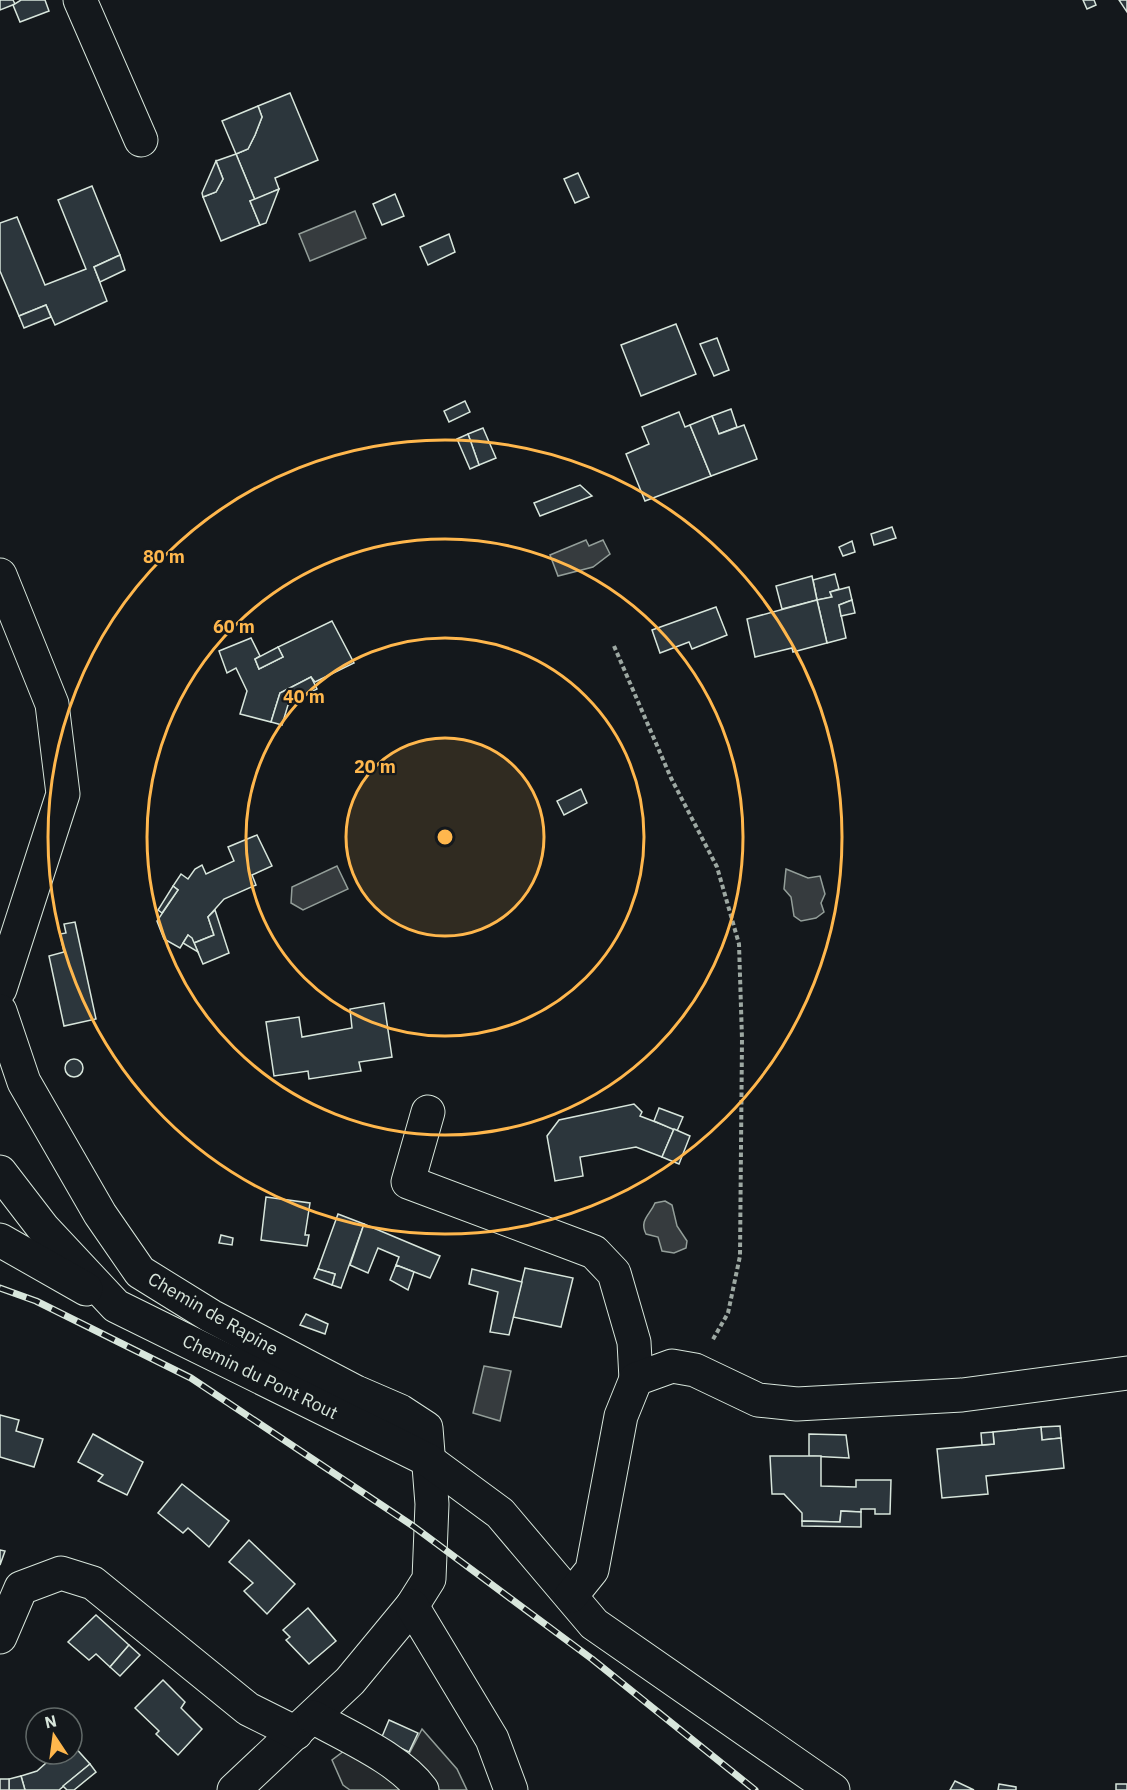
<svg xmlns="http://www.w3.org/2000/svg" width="1127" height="1790" font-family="'IBM Plex Sans',sans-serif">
  <rect width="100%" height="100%" fill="#14181c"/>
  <!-- parking -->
  <polygon fill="#24282b" stroke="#939e99" stroke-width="1.5" points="422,1729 457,1769 467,1790 350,1790 343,1785 332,1760 368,1733 408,1756"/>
  <!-- water -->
  <g fill="#363b3e" stroke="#939e99" stroke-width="1.5">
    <polygon points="355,211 366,238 310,261 299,234"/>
    <polygon points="586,540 589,546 603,540 610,554 593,567 558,576 550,555"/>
    <polygon points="337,866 348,889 303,910 291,903 292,887"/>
    <polygon points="786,869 808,878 820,876 825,894 821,903 824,912 816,918 801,921 794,916 791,897 784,889"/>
    <path d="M 665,1201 L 672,1205 L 677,1226 L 687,1241 L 686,1248 L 674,1253 L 662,1251 L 658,1237 L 646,1234 C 639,1220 650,1215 655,1203 Z"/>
    <polygon points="484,1366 511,1371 500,1421 473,1413"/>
  </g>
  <!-- building -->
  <g fill="#2c363c" stroke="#d8e6dc" stroke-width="1.5">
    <polygon points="0,0 13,0 15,4 0,10"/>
    <polygon points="21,0 45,0 49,11 20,22 13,5"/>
    <polygon points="1083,0 1094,0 1096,5 1087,9"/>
    <polygon points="1119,0 1127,0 1127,12"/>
    <polygon points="290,93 318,160 275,178 279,189 255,200 236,154 248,149 255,135 262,117 258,106"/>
    <polygon points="258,106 262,117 255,135 248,149 236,154 222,121"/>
    <polygon points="236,154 255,200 250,201 260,225 221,241 203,197 216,192 223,179 216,161"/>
    <polygon points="216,161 223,179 216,192 203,197 202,193"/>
    <polygon points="578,173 589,197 575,203 564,179"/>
    <polygon points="92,186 120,255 94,267 107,301 55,325 46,305 19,316 0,271 0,223 17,217 45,285 86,269 58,200"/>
    <polygon points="279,189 266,223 260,225 250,201"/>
    <polygon points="395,194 404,216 382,225 373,204"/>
    <polygon points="449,234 455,252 428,265 420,247"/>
    <polygon points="120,255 125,270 100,282 94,267"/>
    <polygon points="46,305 51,317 24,328 19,316"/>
    <polygon points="676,324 696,374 641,396 621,345"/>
    <polygon points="717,338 729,370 714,376 700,344"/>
    <polygon points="465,401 470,412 449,422 444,411"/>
    <polygon points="731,409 737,427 719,434 712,416"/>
    <polygon points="679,412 685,427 690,425 711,476 645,501 626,454 649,444 642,427"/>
    <polygon points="712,416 719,434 744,425 757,459 711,476 690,425"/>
    <polygon points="483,428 496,458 479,465 468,434"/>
    <polygon points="468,434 479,465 470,469 457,439"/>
    <polygon points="580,485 592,496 540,516 534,503"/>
    <polygon points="892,527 896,538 874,545 871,534"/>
    <polygon points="852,541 855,552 843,556 839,547"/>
    <polygon points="835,574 839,589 830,592 832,597 817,600 813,580"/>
    <polygon points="812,576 817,600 782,609 776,586"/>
    <polygon points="849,587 852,600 839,605 846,638 827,643 817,600 832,597 830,592"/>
    <polygon points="817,600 827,643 793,652 792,648 755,657 747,619"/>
    <polygon points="852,600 855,613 841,616 839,605"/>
    <polygon points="716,607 727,635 692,649 689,642 660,653 652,630"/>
    <polygon points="332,621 354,663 315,682 311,677 280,693 271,722 240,714 247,691 236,668 227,673 219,651 251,638 260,656 255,659 259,669 283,657 278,647"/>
    <polygon points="278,647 283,657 259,669 255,659"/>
    <polygon points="311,677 317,689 288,705 282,725 271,722 280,693"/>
    <polygon points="581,789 587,803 564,815 557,801"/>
    <polygon points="257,835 272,866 252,875 256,885 224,899 208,917 214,935 194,943 188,935 180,948 164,939 157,921 178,890 173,886 181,874 188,879 195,869 202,865 206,874 234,861 228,847"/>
    <polygon points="173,886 178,890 162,913 158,910"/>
    <polygon points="215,910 229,953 203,964 194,943 214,935 208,917"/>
    <polygon points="75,922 96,1019 64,1026 49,956 64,952 60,934 66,933 64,924"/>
    <polygon points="188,935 192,938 198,952 183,943"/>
    <polygon points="384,1003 392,1057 359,1062 361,1071 309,1079 308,1071 274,1076 266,1022 299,1017 302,1037 352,1028 350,1009"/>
    <circle cx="74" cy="1068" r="9"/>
    <polygon points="634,1104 642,1112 640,1116 674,1129 662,1157 636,1147 580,1157 583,1176 555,1181 547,1136 559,1120"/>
    <polygon points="659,1108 683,1117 677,1131 654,1121"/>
    <polygon points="674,1129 690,1136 679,1164 662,1157"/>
    <polygon points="266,1197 310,1203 305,1235 309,1235 307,1246 261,1240"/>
    <polygon points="338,1214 364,1224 341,1288 332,1285 335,1274 318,1269"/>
    <polygon points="364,1224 440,1256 430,1278 396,1265 399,1257 378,1248 368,1273 350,1265"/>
    <polygon points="221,1235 233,1238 232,1245 219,1243"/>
    <polygon points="396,1265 414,1272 408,1290 390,1280"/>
    <polygon points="525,1268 573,1278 561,1327 513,1317"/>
    <polygon points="318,1269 335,1274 332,1285 314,1278"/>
    <polygon points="472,1269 522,1282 509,1335 490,1332 498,1292 469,1284"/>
    <polygon points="306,1314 328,1324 325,1334 300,1325"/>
    <polygon points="0,1415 19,1420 16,1431 43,1439 34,1467 0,1457"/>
    <polygon points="1060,1426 1061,1438 1042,1440 1041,1427"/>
    <polygon points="1041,1427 1042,1440 1061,1438 1064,1468 986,1476 988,1494 942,1498 937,1449 994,1444 993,1432"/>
    <polygon points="993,1432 994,1444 982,1445 981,1433"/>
    <polygon points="93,1434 143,1462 127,1495 98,1481 103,1475 78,1462"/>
    <polygon points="809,1434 846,1435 849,1458 809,1456"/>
    <polygon points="770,1456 821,1456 821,1486 856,1487 856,1480 891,1480 890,1514 875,1514 875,1509 861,1509 861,1512 841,1511 840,1522 802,1521 802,1513 784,1494 772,1494"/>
    <polygon points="182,1484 229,1521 209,1547 188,1528 183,1533 158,1513"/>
    <polygon points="841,1511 861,1512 861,1527 802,1526 802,1521 840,1522"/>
    <polygon points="249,1540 295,1584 267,1614 244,1591 253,1583 229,1562"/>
    <polygon points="0,1550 5,1551 0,1565"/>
    <polygon points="308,1608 336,1641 309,1664 286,1640 290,1637 283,1630"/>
    <polygon points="96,1615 129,1645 110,1667 96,1654 89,1660 68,1642"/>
    <polygon points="129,1645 140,1655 120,1676 110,1667"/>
    <polygon points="163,1680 185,1702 181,1708 202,1729 178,1755 156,1734 159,1731 135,1708"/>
    <polygon points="389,1720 418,1733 409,1752 381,1739"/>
    <polygon points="72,1744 90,1764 59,1790 25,1790 21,1776 37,1771 56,1754 72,1754"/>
    <polygon points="90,1764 96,1772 74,1790 67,1790 63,1786"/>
    <polygon points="21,1776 25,1790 9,1790 9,1779"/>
    <rect x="0" y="1779" width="9" height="11"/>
    <polygon points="955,1781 974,1790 950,1790"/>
    <polygon points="999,1784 1016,1787 1016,1790 998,1790"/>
    <rect x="1116" y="1784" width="11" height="6"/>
  </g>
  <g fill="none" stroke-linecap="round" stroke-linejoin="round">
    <defs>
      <g id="minor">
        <polyline points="80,0 141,140"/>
        <polyline points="0,575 52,704 63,794 0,989"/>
        <polyline points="0,1011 24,1082 100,1214 140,1272 211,1316 356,1392 400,1411 426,1428 432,1504 429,1579 412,1606 350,1681 234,1790"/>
        <polyline points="428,1112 408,1182 594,1252 614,1273 634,1342 636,1379"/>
        <polyline points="0,1172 43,1228 116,1306 428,1460 500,1513 594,1624 833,1790"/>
        <polyline points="0,1240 86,1289"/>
        <polyline points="571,1596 592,1570 621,1416 636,1379 672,1366 695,1370 758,1400 797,1404 962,1395 1127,1373"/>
        <polyline points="412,1606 492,1739 511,1790"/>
        <polyline points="0,1637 21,1588 61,1573 93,1583 248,1709 296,1733"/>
        <path d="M 313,1717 C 346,1736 400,1759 422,1790"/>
      </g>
    </defs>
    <!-- minor casing -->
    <use href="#minor" stroke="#d8e6dc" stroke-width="35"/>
    <!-- path -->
    <polyline stroke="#9da8a2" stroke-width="4" stroke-dasharray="4.5 3" stroke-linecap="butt" points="614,646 671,778 717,867 739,944 742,1039 740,1256 728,1313 712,1341"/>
    <!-- minor -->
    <use href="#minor" stroke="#14181c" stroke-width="33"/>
    <defs>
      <polyline id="rail" points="0,1288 36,1301 191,1378 413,1526 592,1659 755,1790"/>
    </defs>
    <!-- rail casing -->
    <use href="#rail" stroke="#d8e6dc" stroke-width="7"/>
    <!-- rail -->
    <use href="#rail" stroke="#14181c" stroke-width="4.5" stroke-dasharray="14" stroke-linecap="butt"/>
  </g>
  <!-- distance rings -->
  <circle cx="445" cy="837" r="99" fill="#ffb74d" fill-opacity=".12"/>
  <g fill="none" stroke="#ffb74d" stroke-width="3">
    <circle cx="445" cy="837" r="99"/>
    <circle cx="445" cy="837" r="199"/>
    <circle cx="445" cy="837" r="298"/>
    <circle cx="445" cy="837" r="397"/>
  </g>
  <g text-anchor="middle" stroke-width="4.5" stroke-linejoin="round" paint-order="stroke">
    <!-- street labels -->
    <g font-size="18" fill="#d8e6dc" stroke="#14181c">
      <text transform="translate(213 1314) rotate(30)" y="6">Chemin de Rapine</text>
      <text transform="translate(260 1377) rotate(26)" y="6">Chemin du Pont Rout</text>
    </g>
  </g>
  <circle cx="445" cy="837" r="9" fill="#ffb74d" stroke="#14181c" stroke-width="3"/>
  <g font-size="18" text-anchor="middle" font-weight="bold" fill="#ffb74d" stroke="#14181c" stroke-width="4.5" stroke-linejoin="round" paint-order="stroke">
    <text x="164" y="563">80 m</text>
    <text x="234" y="633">60 m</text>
    <text x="304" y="703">40 m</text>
    <text x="375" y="773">20 m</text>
  </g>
  <!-- north arrow -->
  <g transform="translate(54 1736) rotate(347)"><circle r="28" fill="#14181c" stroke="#626a69" stroke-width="1.5"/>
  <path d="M0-4.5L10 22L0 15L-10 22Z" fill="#ffb74d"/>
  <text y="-9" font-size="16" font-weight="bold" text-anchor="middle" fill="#d8e6dc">N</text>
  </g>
</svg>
